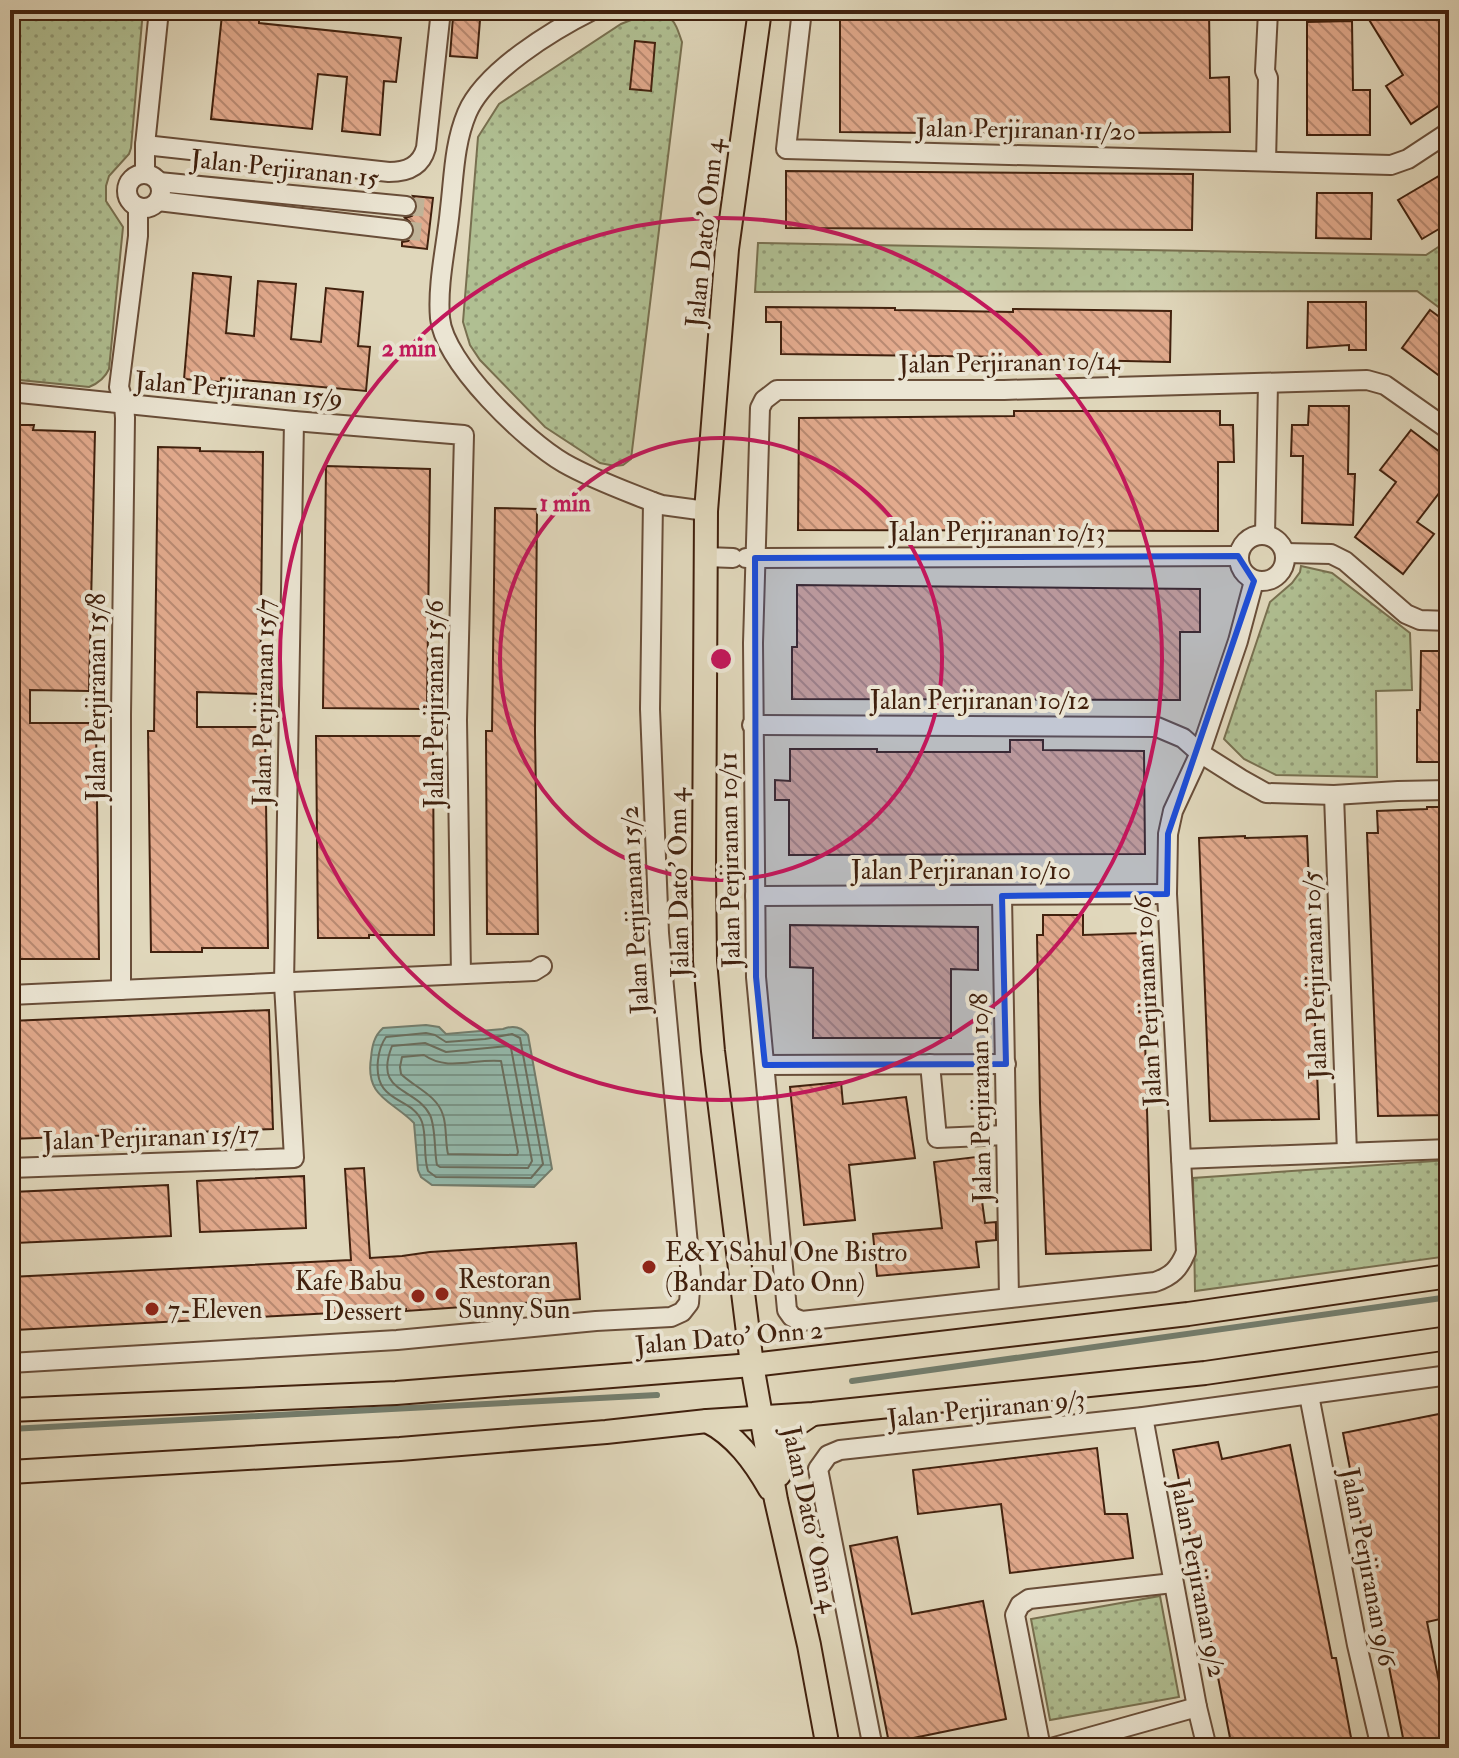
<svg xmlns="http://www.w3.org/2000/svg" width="1459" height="1758" font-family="'IM FELL Double Pica',serif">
  <defs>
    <pattern id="grass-dots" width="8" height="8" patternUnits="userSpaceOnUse" patternTransform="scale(2)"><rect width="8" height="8" fill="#b0bf92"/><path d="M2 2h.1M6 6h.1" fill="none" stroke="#919b76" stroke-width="1.8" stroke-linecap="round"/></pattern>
    <pattern id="water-rules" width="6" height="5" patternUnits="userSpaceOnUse" patternTransform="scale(2)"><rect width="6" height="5" fill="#94baad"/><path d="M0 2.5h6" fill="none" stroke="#7a978b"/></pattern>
    <pattern id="building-back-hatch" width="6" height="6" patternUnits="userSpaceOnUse" patternTransform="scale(2)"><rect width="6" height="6" fill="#e2aa8d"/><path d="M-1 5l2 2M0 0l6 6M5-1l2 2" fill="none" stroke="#b98a72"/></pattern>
  </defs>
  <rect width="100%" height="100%" fill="#e0d7bb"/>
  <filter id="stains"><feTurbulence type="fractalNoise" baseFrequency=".0025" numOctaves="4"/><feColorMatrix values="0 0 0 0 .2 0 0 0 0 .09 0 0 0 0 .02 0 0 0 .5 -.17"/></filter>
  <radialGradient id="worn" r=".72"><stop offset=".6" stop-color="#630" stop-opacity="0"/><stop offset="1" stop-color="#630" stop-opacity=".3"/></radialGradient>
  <!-- grass -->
  <g fill="url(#grass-dots)" stroke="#787050" stroke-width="2">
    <path d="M 10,10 L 143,10 L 131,148 L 129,154 L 109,176 L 106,186 L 106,201 L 123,227 L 109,369 C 105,378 99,383 89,387 L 10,379 Z"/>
    <path d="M 646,14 C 673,16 673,16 682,42 L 631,459 L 623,465 L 615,466 L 600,463 L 545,427 L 480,360 L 470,345 L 463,322 L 478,137 L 499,104 L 621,24 Z"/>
    <polygon points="1449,240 1449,315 1417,291 755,292 758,243 1426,255"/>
    <polygon points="1301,566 1332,573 1410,633 1412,690 1376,691 1377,777 1276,775 1244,759 1224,739 1270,602 1292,583 1300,572"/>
    <polygon points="1449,1160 1449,1256 1195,1291 1193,1178"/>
    <polygon points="1160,1596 1179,1697 1050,1720 1031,1619"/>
  </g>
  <!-- water -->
  <path fill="url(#water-rules)" stroke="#737d6d" stroke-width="2" d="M 426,1025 L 439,1027 L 446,1034 L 503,1029 C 513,1025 521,1026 528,1035 L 552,1169 L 534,1187 L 432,1185 L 421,1177 L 418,1170 L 414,1123 C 391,1100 365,1097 371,1058 C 372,1046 374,1036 383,1028 Z"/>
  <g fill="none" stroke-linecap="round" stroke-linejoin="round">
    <!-- shore -->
    <g stroke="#6a6e5e" stroke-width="2">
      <path d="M 426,1033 L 435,1035 L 446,1042 L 485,1039 L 512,1034 L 520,1038 L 543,1164 L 531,1178 L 436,1177 L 428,1171 C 423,1156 427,1137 422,1122 C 413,1096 373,1105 378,1060 C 379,1051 381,1044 386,1037 Z"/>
      <path d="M 425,1043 L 446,1052 L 508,1046 L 511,1048 L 532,1161 L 528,1168 L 440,1167 L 437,1165 C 434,1151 436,1128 430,1115 C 415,1086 373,1094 392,1046 Z"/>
      <path d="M 424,1055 C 448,1072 475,1058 501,1061 L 518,1152 L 517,1155 L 448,1154 C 445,1141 447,1127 443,1115 C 437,1095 414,1087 401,1074 L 400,1067 L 402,1057 Z"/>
    </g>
    <!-- stream -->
    <g stroke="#737d6d" stroke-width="6">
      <polyline points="852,1381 1449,1297"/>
      <polyline points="10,1429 657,1395"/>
    </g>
  </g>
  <!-- building -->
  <g fill="url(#building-back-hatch)" stroke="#41210e" stroke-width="2">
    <polygon points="840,10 1209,11 1210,78 1229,77 1230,132 1018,134 840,132"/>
    <polygon points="1381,10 1449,10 1449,99 1411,124 1386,86 1403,75 1368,18"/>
    <polygon points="222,15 259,20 259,23 401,38 396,82 384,81 380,135 342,131 347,77 318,74 312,129 211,119"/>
    <polygon points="453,17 480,20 477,58 450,56"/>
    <polygon points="1352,21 1353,90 1370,90 1370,135 1307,135 1307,22"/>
    <polygon points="635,41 655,43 651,91 630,89"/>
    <polygon points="1449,170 1449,223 1422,239 1398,200"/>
    <polygon points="786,171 1193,174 1192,230 786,228"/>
    <polygon points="1317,193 1372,193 1371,239 1316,238"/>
    <polygon points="413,196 433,198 427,249 402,246 402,242 408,241 415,232 414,225 405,218 412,216 418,208 417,202"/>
    <polygon points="193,273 231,277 226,333 254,336 258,281 296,284 291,339 321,342 326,288 363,292 358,346 370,347 366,391 221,378 221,382 184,379"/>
    <polygon points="1308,302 1366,302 1366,350 1349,350 1349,345 1307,348"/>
    <polygon points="766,307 895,308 895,310 1013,312 1013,309 1171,311 1170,362 1034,359 1034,370 1012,369 1012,357 781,354 781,322 766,322"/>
    <polygon points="1430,310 1449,324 1449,383 1402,348"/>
    <polygon points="1309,406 1349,406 1348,474 1355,474 1353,525 1302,523 1303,456 1291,456 1292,425 1308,425"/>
    <polygon points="1014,411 1220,411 1220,425 1233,425 1234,462 1218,462 1218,531 798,530 799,418 1014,416"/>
    <polygon points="10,425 34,425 33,430 95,432 89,691 30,690 30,723 96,723 99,959 10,959"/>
    <polygon points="1411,430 1449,459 1449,480 1417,522 1434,534 1403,574 1355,537 1396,482 1380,470"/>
    <polygon points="158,447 200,448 200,451 263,452 260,694 197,692 197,727 265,727 268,948 202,948 202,952 151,952 148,731 154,731"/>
    <polygon points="326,466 430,469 427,709 323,708"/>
    <polygon points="495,508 537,509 535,731 538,934 487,934 486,731 492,731"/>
    <polygon points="797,585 1200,589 1200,632 1180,632 1180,700 792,699 792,647 797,647"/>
    <polygon points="1421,651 1449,651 1449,762 1417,762 1417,710 1420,710"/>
    <polygon points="316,736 433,736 434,935 369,935 369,938 318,938"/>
    <polygon points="1010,740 1043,740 1043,750 1144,751 1145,854 789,855 789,800 775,800 775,780 790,781 790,749 877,749 877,752 1010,752"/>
    <polygon points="1427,807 1449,807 1449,1115 1378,1116 1367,833 1378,833 1377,811 1427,809"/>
    <polygon points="1245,836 1245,838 1307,836 1319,1119 1210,1121 1199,838"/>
    <polygon points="1043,915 1083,915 1083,935 1142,933 1151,1250 1046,1254 1040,1103 1037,935 1043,935"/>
    <polygon points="790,925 978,927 978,970 951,969 951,1038 813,1038 813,968 790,967"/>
    <polygon points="269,1010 273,1129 10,1139 10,1021"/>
    <polygon points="841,1082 843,1104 906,1097 915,1158 849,1165 855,1220 804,1225 790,1087"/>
    <polygon points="976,1157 985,1223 996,1222 996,1240 976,1242 979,1267 877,1276 873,1234 942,1228 934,1162"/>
    <polygon points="364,1168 370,1258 402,1256 430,1252 576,1243 580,1299 406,1311 406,1309 15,1330 10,1325 10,1277 351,1260 345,1169"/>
    <polygon points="304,1176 306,1228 200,1232 197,1181"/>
    <polygon points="168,1185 171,1236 15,1243 12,1192"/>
    <polygon points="1449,1412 1449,1617 1427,1622 1449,1732 1449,1748 1405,1748 1343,1433"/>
    <polygon points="1218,1442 1222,1459 1290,1445 1332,1658 1336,1658 1353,1748 1232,1748 1173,1450"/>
    <polygon points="1097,1448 1105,1514 1127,1514 1133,1558 1010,1573 1001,1504 918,1514 913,1470"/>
    <polygon points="897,1537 912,1614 983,1601 1006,1719 889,1743 850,1546"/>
  </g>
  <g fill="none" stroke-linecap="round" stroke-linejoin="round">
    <!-- minor-tunnel -->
    <g stroke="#c0b398" stroke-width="18" stroke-dasharray="18 9" stroke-linecap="butt">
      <polyline points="406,206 431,208"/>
      <polyline points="403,230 429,233"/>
    </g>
    <defs>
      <g id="minor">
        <polyline points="500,10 501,10"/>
        <path d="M 593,10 C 553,30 485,71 467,113 C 454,144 454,176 450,209 C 447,243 437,283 440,318 C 444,363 526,441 564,463 C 592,479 623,490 653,502 L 662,505 L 706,511"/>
        <polyline points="802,10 786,149 1391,165 1408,159 1449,132"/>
        <path d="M 145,145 L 389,172 C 407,172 421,166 426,148 L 441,10"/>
        <polyline points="1266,161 1268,78 1265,71 1268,12"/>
        <polyline points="145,174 145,145 159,10"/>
        <circle cx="144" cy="191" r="17"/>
        <polyline points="159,182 406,206"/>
        <polyline points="158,201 403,230"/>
        <polyline points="10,392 294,421 464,435 457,720 461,974"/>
        <circle cx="1262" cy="558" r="23"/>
        <polyline points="1265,535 1268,383"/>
        <polyline points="1285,553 1331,554 1345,561 1406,614 1420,620 1449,621"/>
        <polyline points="706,557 733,558"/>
        <polyline points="746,558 1238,556"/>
        <path d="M 1254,581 L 1238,641 L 1200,753 L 1173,811 L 1168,834 L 1167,894 L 1186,1252 C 1179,1269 1172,1276 1155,1282 L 802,1321 L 792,1317 L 787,1310 L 756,977 L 753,643 L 760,408 L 764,400 L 777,390 L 1004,390 L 1367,380 L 1385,385 L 1449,430"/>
        <polyline points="752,725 1157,727 1183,738 1200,753 1241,779 1266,793 1334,795 1398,791 1449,790"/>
        <polyline points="1334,795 1347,1153"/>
        <polyline points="755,896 1167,894"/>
        <polyline points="1002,896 1009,1298"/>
        <polyline points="121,990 121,715 125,418 124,404 119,387 138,236 138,207"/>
        <polyline points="10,995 534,971 542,966"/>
        <polyline points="930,1064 937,1138 1006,1135"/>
        <polyline points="765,1065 1006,1064"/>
        <polyline points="1181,1159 1449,1149"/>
        <polyline points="10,1168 294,1158 284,984 294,421"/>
        <polyline points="10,1363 397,1340 596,1321 671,1317 682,1312 689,1303 691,1277 659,933 650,709 653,502"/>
        <polyline points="1309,1395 1357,1645 1381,1748"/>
        <polyline points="1143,1417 1197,1707 1207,1748"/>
        <polyline points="873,1748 818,1469 828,1455 840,1450 1143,1417 1449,1375"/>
        <polyline points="1041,1748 1015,1615 1020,1605 1029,1599 1173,1583"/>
        <polyline points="1051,1748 1197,1707"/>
      </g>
      <g id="major">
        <polyline points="760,10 727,249 706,511 704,870 705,961 713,1051 752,1365 776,1500 809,1645 828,1748"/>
        <polyline points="10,1410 396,1393 752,1365 1188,1314 1449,1276"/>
        <path d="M 707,1421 C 735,1435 754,1461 770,1489"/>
        <polyline points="10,1472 400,1449 606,1432 707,1421 813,1414 1205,1373 1449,1338"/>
        <polyline points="779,1475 780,1455 790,1429 811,1415"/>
      </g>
    </defs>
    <!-- minor casing -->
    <use href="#minor" stroke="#694e39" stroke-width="22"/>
    <!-- major casing -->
    <use href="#major" stroke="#41210e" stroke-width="26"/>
    <!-- minor -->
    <use href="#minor" stroke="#ebe5d3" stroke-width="18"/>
    <!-- major -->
    <use href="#major" stroke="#e0d7bb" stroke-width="22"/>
  </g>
  <!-- marked area -->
  <path fill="#1d4ed8" fill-opacity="0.2" stroke="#1d4ed8" stroke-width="6" stroke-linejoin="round" d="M 1238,556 L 1254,581 L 1168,834 L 1167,894 L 1002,896 L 1006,1064 L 765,1065 L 756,977 L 755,558 Z"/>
  <!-- distance rings -->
  <g fill="none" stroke="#c2185b" stroke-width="4">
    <circle cx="721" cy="659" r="221"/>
    <circle cx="721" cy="659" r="441"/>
  </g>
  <!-- markers -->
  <g fill="#8f2418" stroke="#ebe5d3" stroke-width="3">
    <circle cx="649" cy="1267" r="8"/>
    <circle cx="442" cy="1294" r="8"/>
    <circle cx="418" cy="1296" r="8"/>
    <circle cx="152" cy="1309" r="8"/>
  </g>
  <g text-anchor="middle" stroke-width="8" stroke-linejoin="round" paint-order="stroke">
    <!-- street labels -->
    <g font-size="26" fill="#41210e" stroke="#ebe5d3">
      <text transform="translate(1026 129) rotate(1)" y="9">Jalan Perjiranan 11/20</text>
      <text transform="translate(285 168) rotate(6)" y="9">Jalan Perjiranan 15</text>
      <text transform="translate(704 233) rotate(-84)" y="9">Jalan Dato' Onn 4</text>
      <text transform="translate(1009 362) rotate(-1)" y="9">Jalan Perjiranan 10/14</text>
      <text transform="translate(239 389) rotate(5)" y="9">Jalan Perjiranan 15/9</text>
      <text x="997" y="541">Jalan Perjiranan 10/13</text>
      <text transform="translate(96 697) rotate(-90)" y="9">Jalan Perjiranan 15/8</text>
      <text x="980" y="709">Jalan Perjiranan 10/12</text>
      <text transform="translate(263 702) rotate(-89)" y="9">Jalan Perjiranan 15/7</text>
      <text transform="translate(434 704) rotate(-90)" y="9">Jalan Perjiranan 15/6</text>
      <text transform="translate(729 860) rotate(-91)" y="9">Jalan Perjiranan 10/11</text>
      <text x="961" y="879">Jalan Perjiranan 10/10</text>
      <text transform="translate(678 883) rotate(-91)" y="9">Jalan Dato' Onn 4</text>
      <text transform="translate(634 910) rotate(-93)" y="9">Jalan Perjiranan 15/2</text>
      <text transform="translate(1314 975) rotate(-92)" y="9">Jalan Perjiranan 10/5</text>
      <text transform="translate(1147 1001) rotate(-93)" y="9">Jalan Perjiranan 10/6</text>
      <text transform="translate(980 1098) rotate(-91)" y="9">Jalan Perjiranan 10/8</text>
      <text transform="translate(151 1137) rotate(-2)" y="9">Jalan Perjiranan 15/17</text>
      <text transform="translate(729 1337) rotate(-5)" y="9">Jalan Dato' Onn 2</text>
      <text transform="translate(986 1408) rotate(-6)" y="9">Jalan Perjiranan 9/3</text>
      <text transform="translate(811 1519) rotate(78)" y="9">Jalan Dato' Onn 4</text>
      <text transform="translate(1369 1567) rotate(79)" y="9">Jalan Perjiranan 9/6</text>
      <text transform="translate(1199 1578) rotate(79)" y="9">Jalan Perjiranan 9/2</text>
    </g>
    <!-- poi labels -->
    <g font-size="26" fill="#41210e" stroke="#ebe5d3" text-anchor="start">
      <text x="665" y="1261">E&amp;Y Sahul One Bistro<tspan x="665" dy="30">(Bandar Dato Onn)</tspan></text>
      <text x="458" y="1288">Restoran<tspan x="458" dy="30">Sunny Sun</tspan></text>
      <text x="402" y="1290" text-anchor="end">Kafe Babu<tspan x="402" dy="30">Dessert</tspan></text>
      <text x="168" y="1318">7-Eleven</text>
    </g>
  </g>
  <circle cx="721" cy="659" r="12" fill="#c2185b" stroke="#ebe5d3" stroke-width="4"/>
  <g font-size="24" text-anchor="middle" font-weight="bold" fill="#c2185b" stroke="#ebe5d3" stroke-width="8" stroke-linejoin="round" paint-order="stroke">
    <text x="409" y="356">2 min</text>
    <text x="565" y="511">1 min</text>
  </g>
  <!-- margin -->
  <rect width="1459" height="1758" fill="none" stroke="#e0d7bb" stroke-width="40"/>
  <rect x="12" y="12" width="1435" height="1734" fill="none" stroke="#41210e" stroke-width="4"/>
  <rect x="20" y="20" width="1419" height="1718" fill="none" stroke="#41210e" stroke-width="2"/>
  <rect width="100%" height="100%" filter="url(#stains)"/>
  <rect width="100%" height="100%" fill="url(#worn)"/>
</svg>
